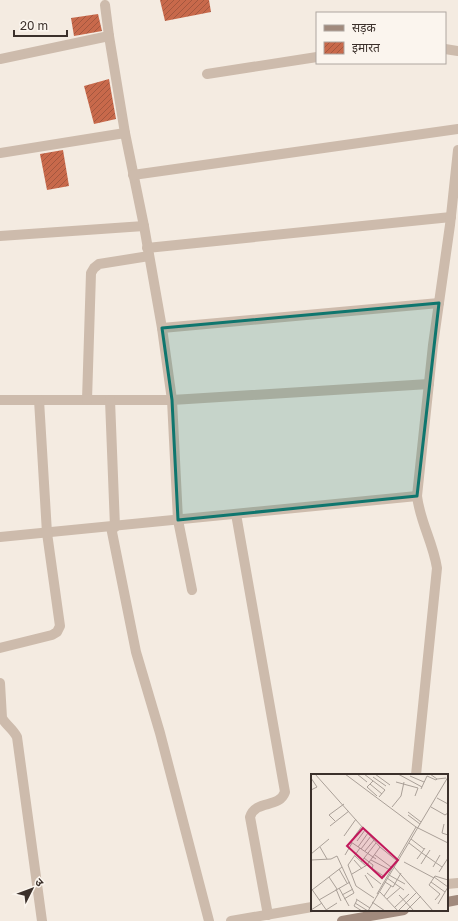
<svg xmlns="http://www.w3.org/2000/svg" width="458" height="921" font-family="'Golos Text','Noto Sans Devanagari',sans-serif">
  <defs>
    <pattern id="building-hatch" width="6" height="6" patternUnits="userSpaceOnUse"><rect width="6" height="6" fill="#c8694b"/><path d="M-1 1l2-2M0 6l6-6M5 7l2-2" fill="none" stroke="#a4573f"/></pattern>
  </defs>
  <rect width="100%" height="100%" fill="#f4ebe1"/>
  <!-- building -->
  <g fill="url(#building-hatch)">
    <polygon points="160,0 209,0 211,12 165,21"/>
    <polygon points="98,14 102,31 74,36 71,18"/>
    <polygon points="109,79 116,119 94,124 84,86"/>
    <polygon points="63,150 69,186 47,190 40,154"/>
  </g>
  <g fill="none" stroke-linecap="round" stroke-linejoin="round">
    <!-- minor -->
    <g stroke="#cdbbac" stroke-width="10">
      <polyline points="105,5 109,36 125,133 144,226 162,328 172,400 178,520 192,590"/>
      <polyline points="445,49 458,51"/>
      <polyline points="0,59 109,36"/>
      <polyline points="207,74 317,57"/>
      <polyline points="0,153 125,133"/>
      <polyline points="133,175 458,129"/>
      <polyline points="0,236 144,226"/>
      <polyline points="147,248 451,217"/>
      <polyline points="162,328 439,303"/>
      <polyline points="0,400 172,400 429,384"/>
      <polyline points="87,400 91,273 94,268 99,264 149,256"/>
      <polyline points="110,400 115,527"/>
      <path d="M 236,514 L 285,792 C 279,809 256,799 250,817 L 268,915"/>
      <polyline points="111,527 136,652 160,733 209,921"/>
      <polyline points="0,537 417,496"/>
      <polyline points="0,648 52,635 57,632 60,626 47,533 39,400"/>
      <path d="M 0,683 L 2,718 C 6,725 13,729 17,737 L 42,921"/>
      <path d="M 416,775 L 437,568 C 433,542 420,522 417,496 L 433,345 L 450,225 L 458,150"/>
      <polyline points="447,884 458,883"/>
      <polyline points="231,921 312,907"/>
    </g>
    <!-- secondary -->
    <g stroke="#a18a7d" stroke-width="10">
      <polyline points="447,902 458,900"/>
      <polyline points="342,921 404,910"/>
    </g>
  </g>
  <!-- marked area -->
  <path fill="#0f766e" fill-opacity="0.2" stroke="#0f766e" stroke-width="3" stroke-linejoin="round" d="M 439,303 L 417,496 L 178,520 L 172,400 L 162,328 Z"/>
  <!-- overview -->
  <g transform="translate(311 774)">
    <rect width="137" height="137" fill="#f4ebe1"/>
    <path fill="none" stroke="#aaa098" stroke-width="1" d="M 4,0 L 69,73 L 85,86M 34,0 L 105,53 L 137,69M 46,0 L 56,8M 53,0 L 74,16 L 68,23M 64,0 L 79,11M 87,0 L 111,13M 119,0 L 126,5 L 135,4M 99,2 L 113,8M 62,3 L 75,12M 0,4 L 6,13 L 0,16M 62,7 L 56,13 L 66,22M 85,8 L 107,14 L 104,22M 59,10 L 71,20M 110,15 L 116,2 L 125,6 L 126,5M 126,24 L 137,30M 81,33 L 90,22 L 93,8M 120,33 L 134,41 L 137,39M 97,38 L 110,48M 97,41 L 109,50M 24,47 L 18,41 L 33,30M 133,50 L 131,59 L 137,61M 19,52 L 38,37M 33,62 L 45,45M 43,63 L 51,52M 100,65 L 113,75M 46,67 L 54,56M 40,68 L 65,85M 98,69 L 111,79M 9,73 L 16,85M 47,73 L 57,59M 49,74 L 37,91 L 45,112 L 63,124M 50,75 L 60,62M 54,77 L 63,66M 111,79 L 131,93M 0,80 L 18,65M 34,81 L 41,69M 64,81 L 80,93M 44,82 L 55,92M 53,84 L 62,91 L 61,95M 106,85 L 114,74M 0,86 L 20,85 L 26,82 L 43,119 L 33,125M 43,86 L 51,95M 60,86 L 79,96M 50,88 L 65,69M 93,88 L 123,104M 110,90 L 119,76M 56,91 L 74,103M 83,93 L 122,137M 122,93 L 129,81M 28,95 L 36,109M 128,98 L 137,84M 56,99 L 70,110M 41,100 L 56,91 L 69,73M 54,101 L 62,114M 78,101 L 94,110M 18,103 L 26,115M 123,103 L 137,113M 76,104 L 93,116M 74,108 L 82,113 L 90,99M 120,108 L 134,118M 0,114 L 16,137M 28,114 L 38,132M 25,115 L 30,127M 1,116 L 31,93M 69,118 L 87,137 L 95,129M 66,120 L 105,53M 31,121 L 42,115M 88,121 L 103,137M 73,122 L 80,112M 45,125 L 59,134M 76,125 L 90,113M 8,126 L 39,108M 46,126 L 43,132 L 51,137M 124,126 L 129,120 L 118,111 L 124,102 L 137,106M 61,128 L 74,137M 44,129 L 57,137M 95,129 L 106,118M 127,130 L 137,113M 84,133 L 98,120M 0,136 L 11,129M 15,136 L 26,129M 57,137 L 137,3M 95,137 L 110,122"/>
    <path fill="#c2185b" fill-opacity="0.15" stroke="#c2185b" stroke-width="2" d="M 52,54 L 87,86 L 71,104 L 36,72 Z"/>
    <rect width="137" height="137" fill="none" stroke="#3b302b" stroke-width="2"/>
  </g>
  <!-- legend -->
  <rect x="316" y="12" width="130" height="52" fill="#fbf5ee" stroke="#aea6a0"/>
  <rect x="324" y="25" width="20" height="6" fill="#a18a7d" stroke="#aea6a0"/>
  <text x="352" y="32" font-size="12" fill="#3b302b">सड़क</text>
  <rect x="324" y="42" width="20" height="12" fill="url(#building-hatch)" stroke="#aea6a0"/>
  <text x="352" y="52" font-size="12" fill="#3b302b">इमारत</text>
  <!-- north arrow -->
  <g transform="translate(32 889) rotate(48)" stroke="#fbf5ee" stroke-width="3" paint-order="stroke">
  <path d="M0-3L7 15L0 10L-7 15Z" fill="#3b302b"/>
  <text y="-6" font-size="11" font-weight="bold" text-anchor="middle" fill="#3b302b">उ</text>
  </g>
  <!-- scale -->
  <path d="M14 30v6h53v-6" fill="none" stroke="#3b302b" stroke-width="2"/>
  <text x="20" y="30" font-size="12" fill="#3b302b" stroke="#fbf5ee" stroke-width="3" paint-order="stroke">20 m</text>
</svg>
